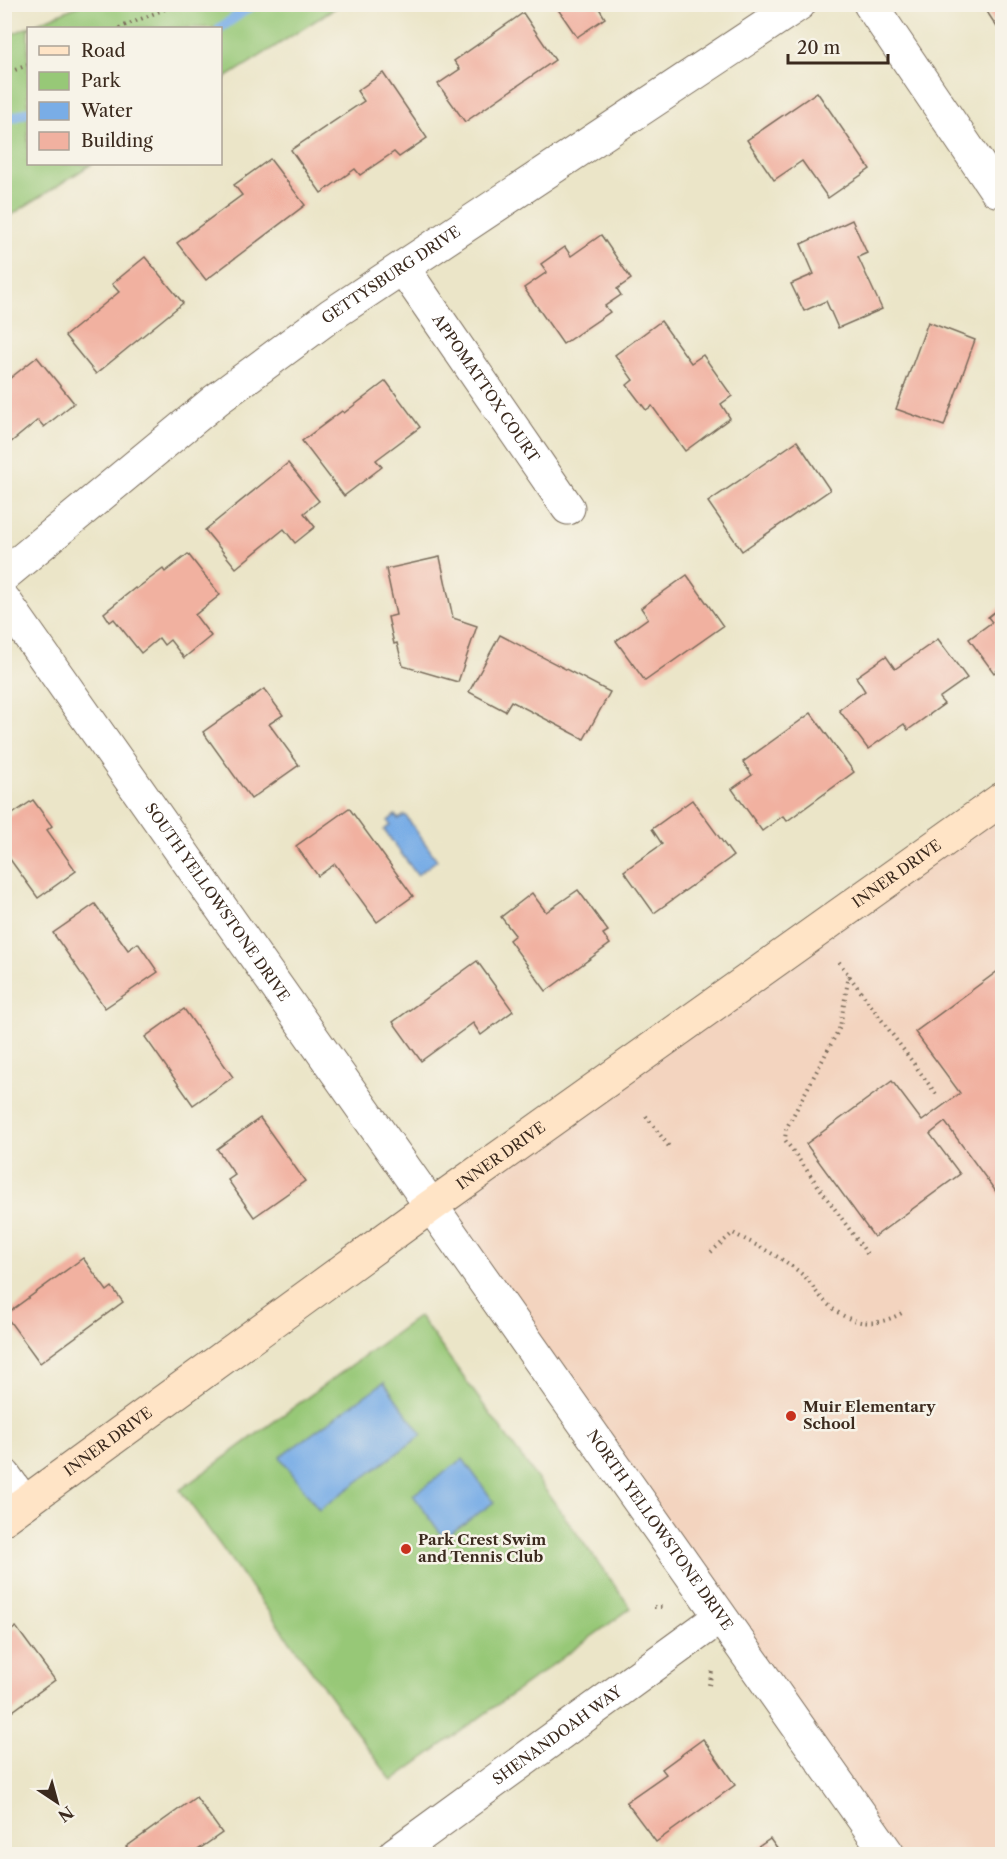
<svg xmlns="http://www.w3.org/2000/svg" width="1007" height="1859" font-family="'Libre Caslon Text',serif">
  <rect width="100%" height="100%" fill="#f7f3e8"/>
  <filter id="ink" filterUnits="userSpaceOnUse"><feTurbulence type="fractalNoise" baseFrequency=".0167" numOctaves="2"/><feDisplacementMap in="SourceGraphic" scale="12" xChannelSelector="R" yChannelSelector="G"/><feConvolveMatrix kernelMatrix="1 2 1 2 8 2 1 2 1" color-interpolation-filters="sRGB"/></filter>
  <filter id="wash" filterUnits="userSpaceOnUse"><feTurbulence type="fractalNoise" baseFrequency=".008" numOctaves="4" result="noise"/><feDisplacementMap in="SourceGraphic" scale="24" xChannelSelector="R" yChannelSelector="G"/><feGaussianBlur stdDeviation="1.35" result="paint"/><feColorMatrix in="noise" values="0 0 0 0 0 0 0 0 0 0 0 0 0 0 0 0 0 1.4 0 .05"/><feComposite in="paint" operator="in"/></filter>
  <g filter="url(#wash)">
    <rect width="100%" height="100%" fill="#ebe5c8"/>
    <!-- built -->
    <polygon fill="#f3d4bf" points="1002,799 1002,1854 888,1854 431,1206"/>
    <!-- green -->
    <g fill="#97c877" stroke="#69794a" stroke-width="1.5">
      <polygon points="80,5 80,4 340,5 221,81 220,28 28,28 28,164 92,164 5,219 5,37"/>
      <polygon points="419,1316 631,1608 392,1781 180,1490"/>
    </g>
    <!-- water -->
    <g fill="#79ade6" stroke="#5a6c82" stroke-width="1.5">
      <polygon points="395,815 398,819 405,815 437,860 417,875 384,830 390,825 388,821"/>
      <polygon points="384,1382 422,1435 319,1510 280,1457"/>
      <polygon points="463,1459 494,1502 444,1538 413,1495"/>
    </g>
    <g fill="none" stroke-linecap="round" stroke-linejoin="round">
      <!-- stream -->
      <g stroke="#79ade6" stroke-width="10">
        <polyline points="220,28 254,4"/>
        <polyline points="4,121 28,112"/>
      </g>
    </g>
    <g id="blocks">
      <!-- building -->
      <g fill="#f1b1a0">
        <polygon points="982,4 1002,4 1002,35"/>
        <polygon points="555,5 597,5 605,18 577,37"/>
        <polygon points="523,13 555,60 465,122 438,84 460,69 454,61"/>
        <polygon points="383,73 427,138 399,157 394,152 360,175 355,169 321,193 291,150 364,101 357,91"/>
        <polygon points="817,92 870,169 828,198 802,161 774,180 747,140"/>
        <polygon points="270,159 305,205 206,280 177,243 242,195 234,185"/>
        <polygon points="852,220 867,253 858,257 882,309 838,328 826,301 804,311 791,284 814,274 801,244"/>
        <polygon points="601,235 631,279 617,289 621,295 605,306 610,312 563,344 524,288 547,272 541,264 565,247 571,256"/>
        <polygon points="145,257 183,303 96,374 65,336 119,292 112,284"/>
        <polygon points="661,321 691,363 703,355 732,396 721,404 730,418 685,451 652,406 646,410 627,385 633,380 615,355"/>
        <polygon points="928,322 975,340 944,426 896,409"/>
        <polygon points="37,357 74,403 44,427 38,420 4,448 4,383"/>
        <polygon points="386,381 420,427 376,460 382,467 344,496 302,441 342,411 344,413"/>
        <polygon points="797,441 830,490 742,551 708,502"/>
        <polygon points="288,463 319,501 304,513 315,527 295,543 284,529 236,568 205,530"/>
        <polygon points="188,554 220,595 195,615 211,636 184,658 170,640 164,645 159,638 141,653 114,619 110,622 104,613 135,588 136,589 163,569 165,572"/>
        <polygon points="440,557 453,618 477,626 458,682 403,666 397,643 394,644 388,617 396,615 386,569"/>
        <polygon points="687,575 723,626 645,681 616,641 648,618 641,608"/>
        <polygon points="1002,606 1002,666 994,673 969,639 992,622 988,617"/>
        <polygon points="500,635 610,692 584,739 511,701 505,711 469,692"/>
        <polygon points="938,639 967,678 939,698 944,704 908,730 904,724 868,749 839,710 865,691 856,677 886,656 895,669"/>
        <polygon points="264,689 283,715 269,724 299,765 251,799 203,732"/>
        <polygon points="811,713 854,772 787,821 783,816 762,831 732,789 752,775 743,762"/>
        <polygon points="33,800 52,826 47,830 76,871 38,898 4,851 4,820"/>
        <polygon points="692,800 733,856 654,913 624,871 662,844 652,829"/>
        <polygon points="349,808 413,896 377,922 335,864 318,876 296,846"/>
        <polygon points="578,890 608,931 603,934 610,944 546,991 509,940 515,935 501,917 532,893 546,912"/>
        <polygon points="95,904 128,950 138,943 158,972 105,1008 53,933"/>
        <polygon points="477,961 513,1011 481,1035 473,1023 421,1061 393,1022"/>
        <polygon points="1002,968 1002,1200 945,1122 930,1134 960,1174 874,1237 806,1144 892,1081 922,1121 960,1093 915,1032"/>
        <polygon points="184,1009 233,1077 193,1105 145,1037"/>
        <polygon points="260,1118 305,1181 254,1217 228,1180 235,1175 217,1149"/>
        <polygon points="83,1258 107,1291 112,1287 123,1302 40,1363 5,1315"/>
        <polygon points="16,1627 55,1680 6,1716 4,1714 4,1636"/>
        <polygon points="703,1739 735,1785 656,1842 626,1802 666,1774 662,1769"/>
        <polygon points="196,1797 222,1833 192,1854 131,1854 126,1847"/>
        <polygon points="770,1839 781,1854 748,1854"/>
      </g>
    </g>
  </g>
  <g filter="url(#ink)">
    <use href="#blocks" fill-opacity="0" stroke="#796b5a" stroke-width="1.5"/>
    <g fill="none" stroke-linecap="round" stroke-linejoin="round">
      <defs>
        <g id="street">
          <polyline points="870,4 996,190"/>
          <path id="s1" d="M 403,268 L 568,508"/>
          <path id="s2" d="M 4,575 L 216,400 L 331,315 L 799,4"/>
          <path id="s3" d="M 4,600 L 888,1854"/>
          <polyline points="4,1475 24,1503"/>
          <path id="s4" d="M 395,1854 L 720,1617"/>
        </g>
        <g id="secondary">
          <path id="s5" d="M 4,1518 L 431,1206 L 1002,799"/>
        </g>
      </defs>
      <!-- street casing -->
      <use href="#street" stroke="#796b5a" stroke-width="35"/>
      <!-- secondary casing -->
      <use href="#secondary" stroke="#796b5a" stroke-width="35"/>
      <!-- path -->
      <g stroke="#796b5a" stroke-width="4" stroke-dasharray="1.5 4.5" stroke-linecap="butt">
        <polyline points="119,28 177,4"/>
        <polyline points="4,74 28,65"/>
        <polyline points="839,962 936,1094"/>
        <polyline points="849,975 840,1027 786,1129 785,1140 868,1255"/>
        <polyline points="646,1116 670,1148"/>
        <path d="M 711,1252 L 733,1233 C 757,1246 785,1258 805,1277 C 811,1282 814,1290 819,1295 C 843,1323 870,1331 902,1313"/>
        <polyline points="654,1607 666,1607"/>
        <polyline points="709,1685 712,1672"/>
      </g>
      <!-- street -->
      <use href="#street" stroke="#fff" stroke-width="33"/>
      <!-- secondary -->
      <use href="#secondary" stroke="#ffe4c6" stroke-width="33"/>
    </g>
  </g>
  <!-- markers -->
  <g fill="#c8321e" stroke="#f7f3e8" stroke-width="2">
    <circle cx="791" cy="1416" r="6"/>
    <circle cx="406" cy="1549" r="6"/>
  </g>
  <g text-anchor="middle" stroke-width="5" stroke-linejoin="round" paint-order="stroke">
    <!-- street labels -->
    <g font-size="15" fill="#3b2a1e" stroke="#f7f3e8">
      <text dy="5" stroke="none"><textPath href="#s2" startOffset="490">GETTYSBURG DRIVE</textPath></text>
      <text dy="5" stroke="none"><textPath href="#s1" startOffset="146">APPOMATTOX COURT</textPath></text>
      <text dy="5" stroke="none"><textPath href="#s5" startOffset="1101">INNER DRIVE</textPath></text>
      <text dy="5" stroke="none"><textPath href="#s3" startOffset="370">SOUTH YELLOWSTONE DRIVE</textPath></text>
      <text dy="5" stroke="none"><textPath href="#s5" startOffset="615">INNER DRIVE</textPath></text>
      <text dy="5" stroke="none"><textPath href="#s5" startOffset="129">INNER DRIVE</textPath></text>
      <text dy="5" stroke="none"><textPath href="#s3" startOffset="1138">NORTH YELLOWSTONE DRIVE</textPath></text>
      <text dy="5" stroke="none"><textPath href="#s4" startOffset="201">SHENANDOAH WAY</textPath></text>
    </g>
    <!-- poi labels -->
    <g font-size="15" font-weight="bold" fill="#3b2a1e" stroke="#f7f3e8" text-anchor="start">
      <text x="803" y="1412">Muir Elementary<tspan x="803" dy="17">School</tspan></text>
      <text x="418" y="1545">Park Crest Swim<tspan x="418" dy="17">and Tennis Club</tspan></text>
    </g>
  </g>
  <!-- margin -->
  <rect width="1007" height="1859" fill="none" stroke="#f7f3e8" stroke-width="24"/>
  <!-- legend -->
  <rect x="27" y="27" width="195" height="138" fill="#f7f3e8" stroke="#aca397" stroke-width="1.5"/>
  <rect x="39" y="46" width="30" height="9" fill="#ffe4c6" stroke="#aca397" stroke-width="1.5"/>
  <text x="81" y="57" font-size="18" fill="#3b2a1e">Road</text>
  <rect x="39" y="72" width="30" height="18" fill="#97c877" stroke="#aca397" stroke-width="1.5"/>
  <text x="81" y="87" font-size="18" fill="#3b2a1e">Park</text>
  <rect x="39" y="102" width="30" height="18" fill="#79ade6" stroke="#aca397" stroke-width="1.5"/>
  <text x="81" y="117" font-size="18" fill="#3b2a1e">Water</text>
  <rect x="39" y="132" width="30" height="18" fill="#f1b1a0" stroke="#aca397" stroke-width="1.5"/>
  <text x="81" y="147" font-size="18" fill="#3b2a1e">Building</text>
  <!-- north arrow -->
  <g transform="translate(57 1802) rotate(144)" stroke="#f7f3e8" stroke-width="4.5" paint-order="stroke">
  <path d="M0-4.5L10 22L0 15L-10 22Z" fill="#3b2a1e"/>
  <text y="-9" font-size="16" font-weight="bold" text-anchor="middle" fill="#3b2a1e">N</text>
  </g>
  <!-- scale -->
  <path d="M788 54v9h100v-9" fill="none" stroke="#3b2a1e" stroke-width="3"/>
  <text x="797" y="54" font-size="18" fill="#3b2a1e" stroke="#f7f3e8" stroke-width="4.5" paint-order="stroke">20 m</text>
</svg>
